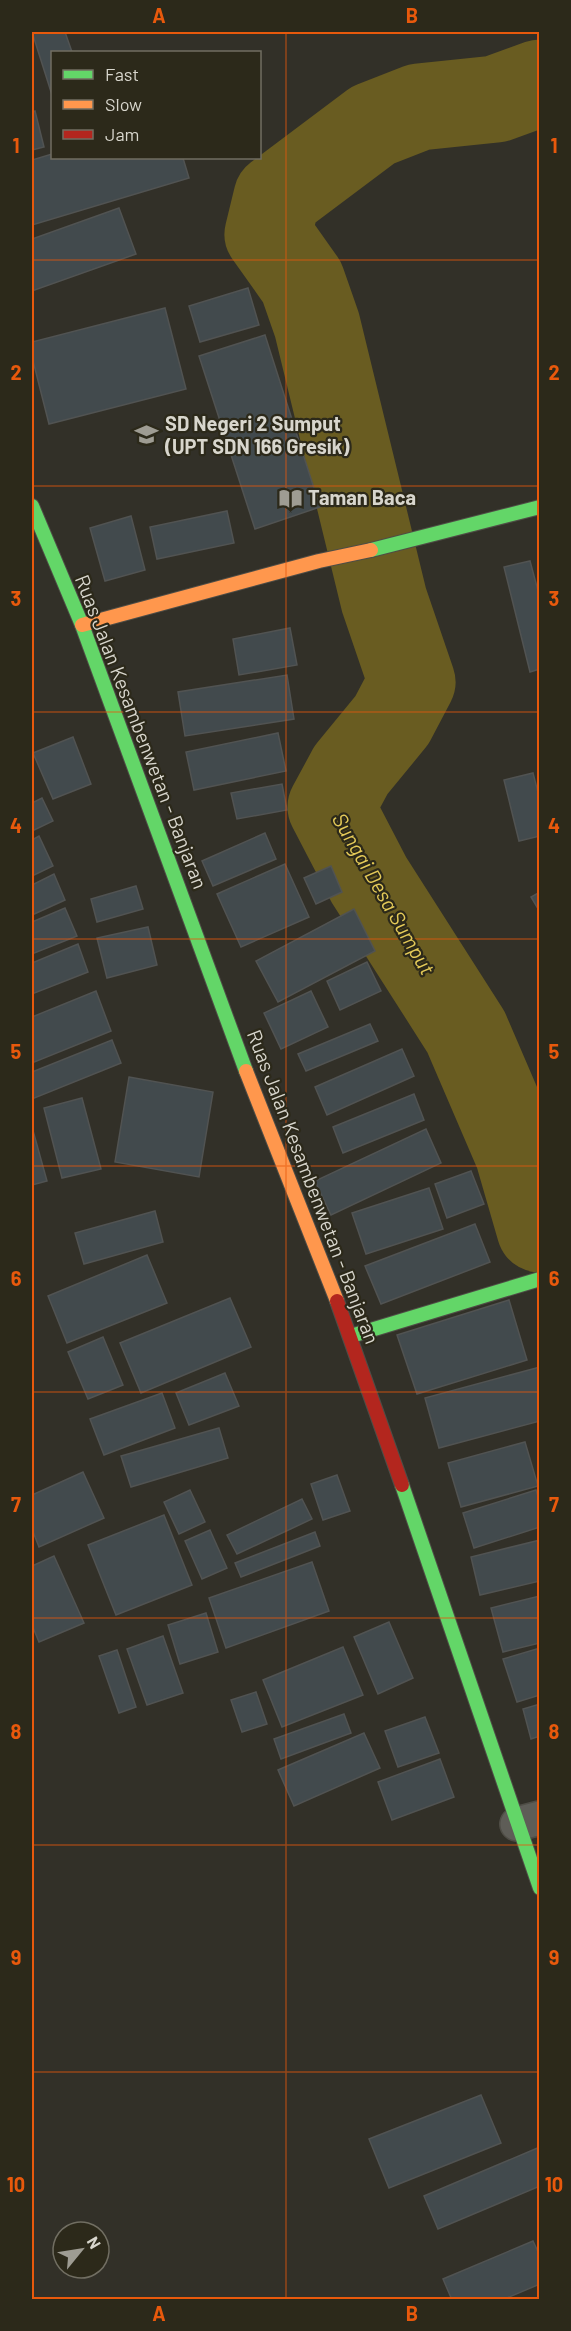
<svg xmlns="http://www.w3.org/2000/svg" width="571" height="2331" font-family="Barlow,sans-serif">
  <rect width="100%" height="100%" fill="#323028"/>
  <g fill="none" stroke-linecap="round" stroke-linejoin="round">
    <!-- river -->
    <polyline stroke="#695c21" stroke-width="87" points="540,83 496,99 419,107 373,125 277,197 268,234 302,282 317,325 384,600 412,682 392,720 351,770 331,807 369,880 466,1032 518,1153 540,1229"/>
  </g>
  <!-- building -->
  <g fill="#424a4d" stroke="#515352" stroke-width="1.5">
    <polygon points="32,32 65,32 72,52 52,52 52,95"/>
    <polygon points="35,111 44,147 32,150 32,112"/>
    <polygon points="52,154 52,158 183,158 189,178 32,225 32,160"/>
    <polygon points="119,208 136,254 32,291 32,239"/>
    <polygon points="248,288 259,325 200,342 189,306"/>
    <polygon points="165,308 186,389 49,424 32,357 32,342"/>
    <polygon points="265,335 320,507 255,529 199,356"/>
    <polygon points="227,511 234,543 157,559 150,527"/>
    <polygon points="131,516 145,570 105,581 90,528"/>
    <polygon points="530,561 540,598 540,669 530,672 504,567"/>
    <polygon points="290,628 297,665 239,675 233,639"/>
    <polygon points="287,675 294,719 185,736 178,692"/>
    <polygon points="278,733 286,771 194,790 186,752"/>
    <polygon points="73,737 91,784 53,799 33,753"/>
    <polygon points="533,773 540,800 540,836 519,841 504,780"/>
    <polygon points="282,784 287,810 237,819 231,793"/>
    <polygon points="42,798 53,821 32,831 32,803"/>
    <polygon points="265,833 276,859 213,886 202,861"/>
    <polygon points="39,836 53,866 32,876 32,840"/>
    <polygon points="285,864 309,917 241,947 217,894"/>
    <polygon points="331,866 342,892 316,904 304,878"/>
    <polygon points="54,874 65,900 32,915 32,885"/>
    <polygon points="136,886 143,909 97,922 91,899"/>
    <polygon points="540,892 540,912 531,897"/>
    <polygon points="65,908 77,936 32,954 32,922"/>
    <polygon points="354,909 375,951 278,1002 256,961"/>
    <polygon points="148,927 157,965 107,978 97,938"/>
    <polygon points="78,944 88,972 32,994 32,963"/>
    <polygon points="367,962 381,991 340,1010 327,981"/>
    <polygon points="96,991 111,1031 32,1063 32,1017"/>
    <polygon points="311,991 328,1027 281,1049 264,1013"/>
    <polygon points="370,1024 378,1041 306,1071 298,1054"/>
    <polygon points="112,1040 121,1063 32,1099 32,1072"/>
    <polygon points="402,1049 414,1076 327,1115 315,1087"/>
    <polygon points="129,1077 213,1092 199,1177 115,1162"/>
    <polygon points="414,1094 424,1120 343,1153 333,1127"/>
    <polygon points="82,1098 101,1169 62,1178 44,1108"/>
    <polygon points="32,1127 47,1181 32,1185"/>
    <polygon points="426,1129 441,1163 331,1215 315,1181"/>
    <polygon points="471,1171 484,1204 447,1218 435,1184"/>
    <polygon points="429,1188 443,1229 366,1254 352,1213"/>
    <polygon points="155,1211 163,1242 84,1264 75,1233"/>
    <polygon points="475,1224 490,1262 381,1304 365,1266"/>
    <polygon points="147,1255 167,1303 67,1343 48,1296"/>
    <polygon points="230,1298 251,1347 141,1393 120,1343"/>
    <polygon points="509,1300 527,1360 417,1394 397,1335"/>
    <polygon points="103,1337 123,1385 88,1399 68,1352"/>
    <polygon points="540,1367 540,1421 439,1448 425,1398"/>
    <polygon points="225,1373 239,1406 189,1425 176,1393"/>
    <polygon points="162,1393 175,1428 104,1455 90,1419"/>
    <polygon points="219,1428 228,1458 131,1487 121,1456"/>
    <polygon points="525,1442 538,1486 461,1507 448,1463"/>
    <polygon points="83,1472 104,1518 39,1547 32,1529 32,1495"/>
    <polygon points="337,1475 350,1511 323,1520 311,1484"/>
    <polygon points="190,1490 205,1522 179,1534 164,1502"/>
    <polygon points="536,1490 540,1503 540,1527 474,1548 463,1513"/>
    <polygon points="302,1499 312,1519 237,1554 227,1535"/>
    <polygon points="164,1515 192,1585 116,1615 88,1545"/>
    <polygon points="210,1530 227,1568 202,1579 185,1541"/>
    <polygon points="315,1532 320,1546 241,1577 235,1563"/>
    <polygon points="540,1540 540,1581 480,1595 471,1557"/>
    <polygon points="54,1556 84,1623 39,1642 32,1625 32,1566"/>
    <polygon points="312,1562 329,1611 226,1648 209,1598"/>
    <polygon points="540,1596 540,1643 503,1652 491,1608"/>
    <polygon points="206,1613 218,1652 180,1664 168,1625"/>
    <polygon points="389,1622 413,1678 378,1694 354,1637"/>
    <polygon points="163,1636 183,1693 147,1705 127,1649"/>
    <polygon points="343,1647 363,1695 282,1727 263,1680"/>
    <polygon points="540,1648 540,1695 517,1702 503,1659"/>
    <polygon points="117,1650 136,1707 119,1713 99,1656"/>
    <polygon points="256,1692 267,1724 242,1732 231,1700"/>
    <polygon points="540,1704 540,1736 531,1739 523,1709"/>
    <polygon points="344,1714 351,1733 281,1759 274,1739"/>
    <polygon points="425,1717 439,1753 398,1767 385,1731"/>
    <polygon points="364,1733 380,1768 294,1806 278,1770"/>
    <polygon points="440,1759 454,1797 392,1820 378,1782"/>
    <polygon points="481,2095 501,2143 389,2188 369,2139"/>
    <polygon points="540,2147 540,2186 438,2229 424,2196"/>
    <polygon points="533,2241 540,2256 540,2284 502,2300 452,2300 443,2279"/>
  </g>
  <g fill="none" stroke-linecap="round" stroke-linejoin="round">
    <defs>
      <polyline id="street" points="517,1824 540,1818"/>
      <g id="fast">
        <polyline points="32,506 82,625 246,1071"/>
        <polyline points="371,550 540,507"/>
        <polyline points="351,1336 540,1279"/>
        <polyline points="402,1485 540,1888"/>
      </g>
      <g id="slow">
        <polyline points="82,625 319,561 371,550"/>
        <polyline points="246,1071 337,1301"/>
      </g>
      <polyline id="jam" points="337,1301 402,1485"/>
    </defs>
    <!-- street casing -->
    <use href="#street" stroke="#4f4d46" stroke-width="36"/>
    <!-- fast casing -->
    <use href="#fast" stroke="#4f4d46" stroke-width="16"/>
    <!-- slow casing -->
    <use href="#slow" stroke="#4f4d46" stroke-width="16"/>
    <!-- jam casing -->
    <use href="#jam" stroke="#4f4d46" stroke-width="16"/>
    <!-- street -->
    <use href="#street" stroke="#5e5d57" stroke-width="33"/>
    <!-- fast -->
    <use href="#fast" stroke="#63d668" stroke-width="14"/>
    <!-- slow -->
    <use href="#slow" stroke="#ff974d" stroke-width="14"/>
    <!-- jam -->
    <use href="#jam" stroke="#b3261e" stroke-width="14"/>
  </g>
  <!-- grid -->
  <path fill="none" stroke="#e8590c" stroke-width="1.5" stroke-opacity="0.55" d="M 286,32 L 286,2300M 32,260 L 540,260M 32,486 L 540,486M 32,712 L 540,712M 32,939 L 540,939M 32,1166 L 540,1166M 32,1392 L 540,1392M 32,1618 L 540,1618M 32,1845 L 540,1845M 32,2072 L 540,2072"/>
  <!-- icons -->
  <defs>
    <symbol id="school-bare" viewBox="-9 -9 18 18"><path d="M0-5L7-2L0 1L-7-2ZM-4 1L0 2.5L4 1V4Q0 6-4 4Z" fill="#9e9c93" stroke="#2c291a" stroke-width="2.5" paint-order="stroke"/></symbol>
    <symbol id="library-bare" viewBox="-9 -9 18 18"><path d="M-6-4Q-3-5.5-.7-3.5V5Q-3 3-6 4ZM6-4Q3-5.5 .7-3.5V5Q3 3 6 4Z" fill="#9e9c93" stroke="#2c291a" stroke-width="2.5" paint-order="stroke"/></symbol>
  </defs>
  <g fill-rule="evenodd">
    <use href="#school-bare" x="130" y="418" width="33" height="33"/>
    <use href="#library-bare" x="274" y="482" width="33" height="33"/>
  </g>
  <g text-anchor="middle" stroke-width="4.5" stroke-linejoin="round" paint-order="stroke">
    <!-- poi labels -->
    <g font-size="20" font-weight="bold" fill="#d8d6cd" stroke="#2c291a" text-anchor="start">
      <text x="165" y="431">SD Negeri 2 Sumput<tspan x="165" dy="23">(UPT SDN 166 Gresik)</tspan></text>
      <text x="308" y="505">Taman Baca</text>
    </g>
    <!-- street labels -->
    <g font-size="20" fill="#d8d6cd" stroke="#2c291a">
      <text transform="translate(141 732) rotate(69)" y="7">Ruas Jalan Kesambenwetan - Banjaran</text>
      <text transform="translate(313 1187) rotate(69)" y="7">Ruas Jalan Kesambenwetan - Banjaran</text>
    </g>
    <!-- water labels -->
    <g font-size="21" font-style="italic" fill="#e4ca58" stroke="#2c291a">
      <text transform="translate(383 894) rotate(60)" y="7">Sungai Desa Sumput</text>
    </g>
  </g>
  <!-- border -->
  <rect width="571" height="2331" fill="none" stroke="#2c291a" stroke-width="66"/>
  <!-- legend -->
  <rect x="51" y="51" width="210" height="108" fill="#2c291a" stroke="#716e62" stroke-width="1.5"/>
  <rect x="63" y="70" width="30" height="9" fill="#63d668" stroke="#716e62" stroke-width="1.5"/>
  <text x="105" y="81" font-size="18" fill="#d8d6cd">Fast</text>
  <rect x="63" y="100" width="30" height="9" fill="#ff974d" stroke="#716e62" stroke-width="1.5"/>
  <text x="105" y="111" font-size="18" fill="#d8d6cd">Slow</text>
  <rect x="63" y="130" width="30" height="9" fill="#b3261e" stroke="#716e62" stroke-width="1.5"/>
  <text x="105" y="141" font-size="18" fill="#d8d6cd">Jam</text>
  <!-- north arrow -->
  <g transform="translate(81 2250) rotate(60)"><circle r="28" fill="#2c291a" stroke="#716e62" stroke-width="1.5"/>
  <path d="M0-4.5L10 22L0 15L-10 22Z" fill="#9e9c93"/>
  <text y="-9" font-size="16" font-weight="bold" text-anchor="middle" fill="#d8d6cd">N</text>
  </g>
  <rect x="33" y="33" width="505" height="2265" fill="none" stroke="#e8590c" stroke-width="2"/>
  <g font-size="20" text-anchor="middle" font-weight="bold" fill="#e8590c">
    <text x="159" y="23">A</text>
    <text x="412" y="23">B</text>
    <text x="16" y="153">1</text>
    <text x="554" y="153">1</text>
    <text x="16" y="380">2</text>
    <text x="554" y="380">2</text>
    <text x="16" y="606">3</text>
    <text x="554" y="606">3</text>
    <text x="16" y="833">4</text>
    <text x="554" y="833">4</text>
    <text x="16" y="1059">5</text>
    <text x="554" y="1059">5</text>
    <text x="16" y="1286">6</text>
    <text x="554" y="1286">6</text>
    <text x="16" y="1512">7</text>
    <text x="554" y="1512">7</text>
    <text x="16" y="1739">8</text>
    <text x="554" y="1739">8</text>
    <text x="16" y="1965">9</text>
    <text x="554" y="1965">9</text>
    <text x="16" y="2192">10</text>
    <text x="554" y="2192">10</text>
    <text x="159" y="2321">A</text>
    <text x="412" y="2321">B</text>
  </g>
</svg>
